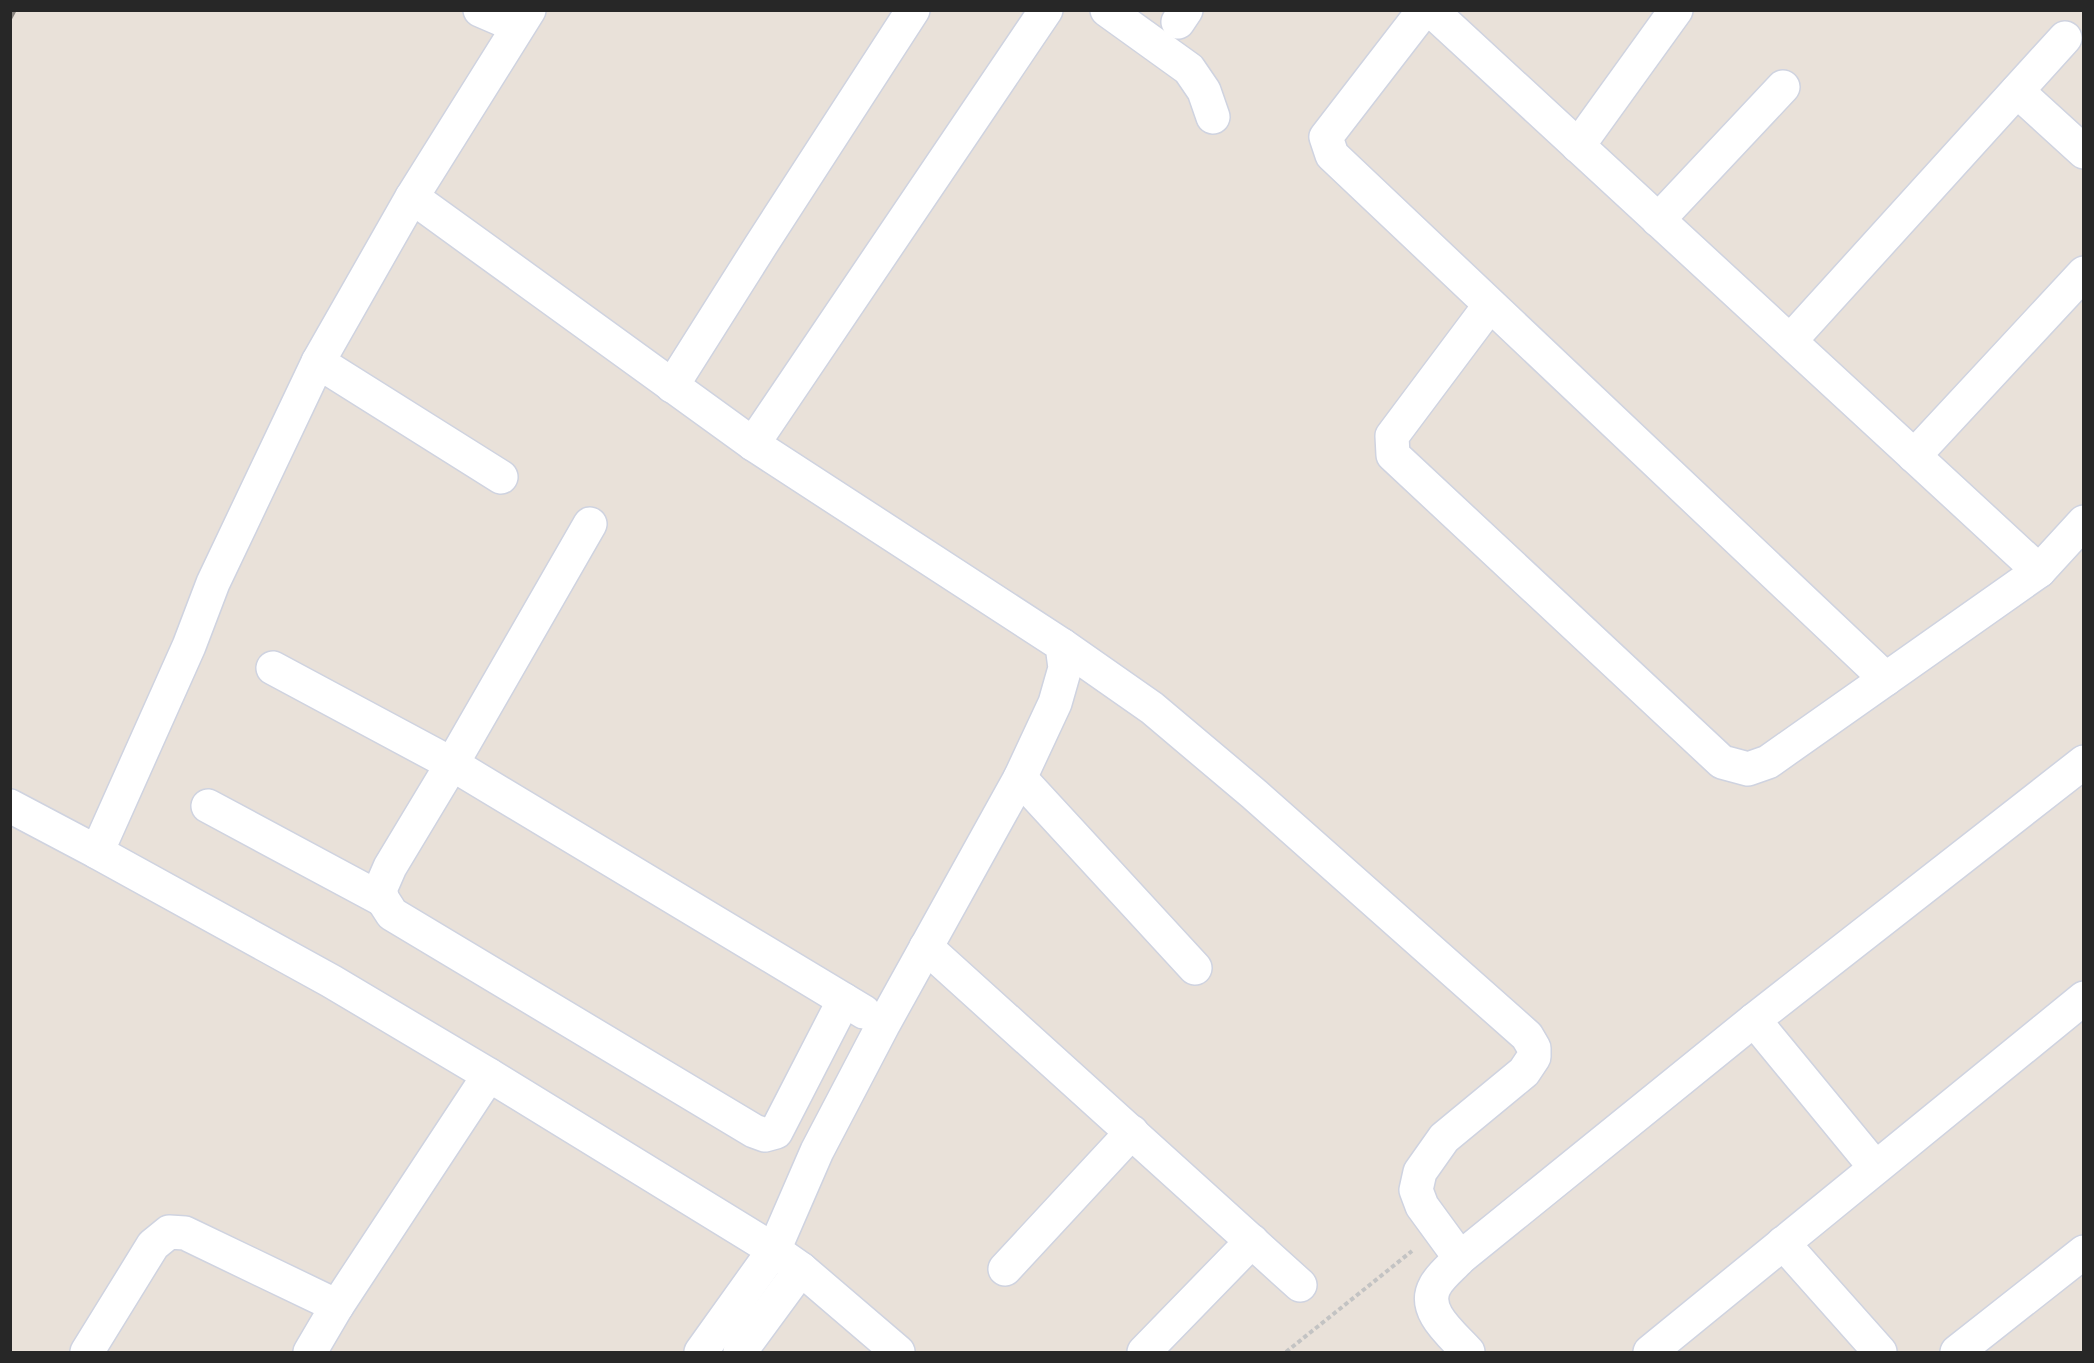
<svg xmlns="http://www.w3.org/2000/svg" width="2094" height="1363" font-family="Commissioner,sans-serif">
  <rect width="100%" height="100%" fill="#e9e1d9"/>
  <g fill="none" stroke-linecap="round" stroke-linejoin="round">
    <defs>
      <g id="minor">
        <polyline points="480,10 517,26"/>
        <polyline points="529,10 412,197 318,362 213,583 189,646 97,852 331,981 489,1075 774,1250 801,1269 898,1352"/>
        <polyline points="1107,10 1189,69 1204,91 1213,117"/>
        <polyline points="1424,10 1326,137 1332,155 1886,679"/>
        <polyline points="1431,10 2039,571"/>
        <polyline points="1178,22 1186,10"/>
        <polyline points="2017,91 2084,152"/>
        <polyline points="1578,146 1676,10"/>
        <polyline points="412,197 753,444 1062,645 1065,668 1055,703 1020,778 883,1025 817,1151 774,1250 701,1352"/>
        <polyline points="1658,220 1783,87"/>
        <polyline points="1490,305 1392,436 1393,455 1722,762 1748,769 1768,762 2039,571 2084,522"/>
        <polyline points="1790,341 2065,38"/>
        <polyline points="318,362 501,477"/>
        <polyline points="672,386 761,245 913,10"/>
        <polyline points="753,444 1046,10"/>
        <polyline points="1914,456 2084,273"/>
        <polyline points="590,524 452,764 864,1012"/>
        <polyline points="1062,645 1152,708 1254,794 1527,1036 1534,1048 1534,1057 1524,1072 1444,1138 1420,1172 1416,1190 1422,1206 1460,1258"/>
        <polyline points="273,668 452,764 390,867 380,890 383,900 392,914 754,1131 765,1135 776,1132 844,1000"/>
        <polyline points="1020,778 1195,968"/>
        <polyline points="10,806 97,852"/>
        <polyline points="208,806 383,900"/>
        <polyline points="926,947 1300,1285"/>
        <polyline points="1754,1020 1875,1167"/>
        <polyline points="1783,1243 1880,1352"/>
        <polyline points="1005,1269 1132,1132"/>
        <polyline points="87,1352 153,1245 169,1232 185,1233 337,1306"/>
        <polyline points="310,1352 337,1306 489,1075"/>
        <polyline points="740,1352 801,1269"/>
        <polyline points="1144,1352 1252,1241"/>
        <path d="M 1468,1352 C 1453,1335 1421,1311 1435,1286 C 1440,1276 1453,1266 1460,1258 L 1754,1020 L 2084,762"/>
        <polyline points="1650,1352 2084,998"/>
        <polyline points="1957,1352 2084,1252"/>
      </g>
    </defs>
    <!-- minor casing -->
    <use href="#minor" stroke="#cfd3e0" stroke-width="36"/>
    <!-- path -->
    <polyline stroke="#c3c3c3" stroke-width="4" stroke-dasharray="4.5 3" stroke-linecap="butt" points="1286,1352 1412,1251"/>
    <!-- minor -->
    <use href="#minor" stroke="#fff" stroke-width="33"/>
  </g>
  <!-- shaded-wall -->
  <polygon fill="#88837f" points="10,10 17,10 10,23"/>
  <!-- border -->
  <rect width="2094" height="1363" fill="none" stroke="#272727" stroke-width="24"/>
</svg>
